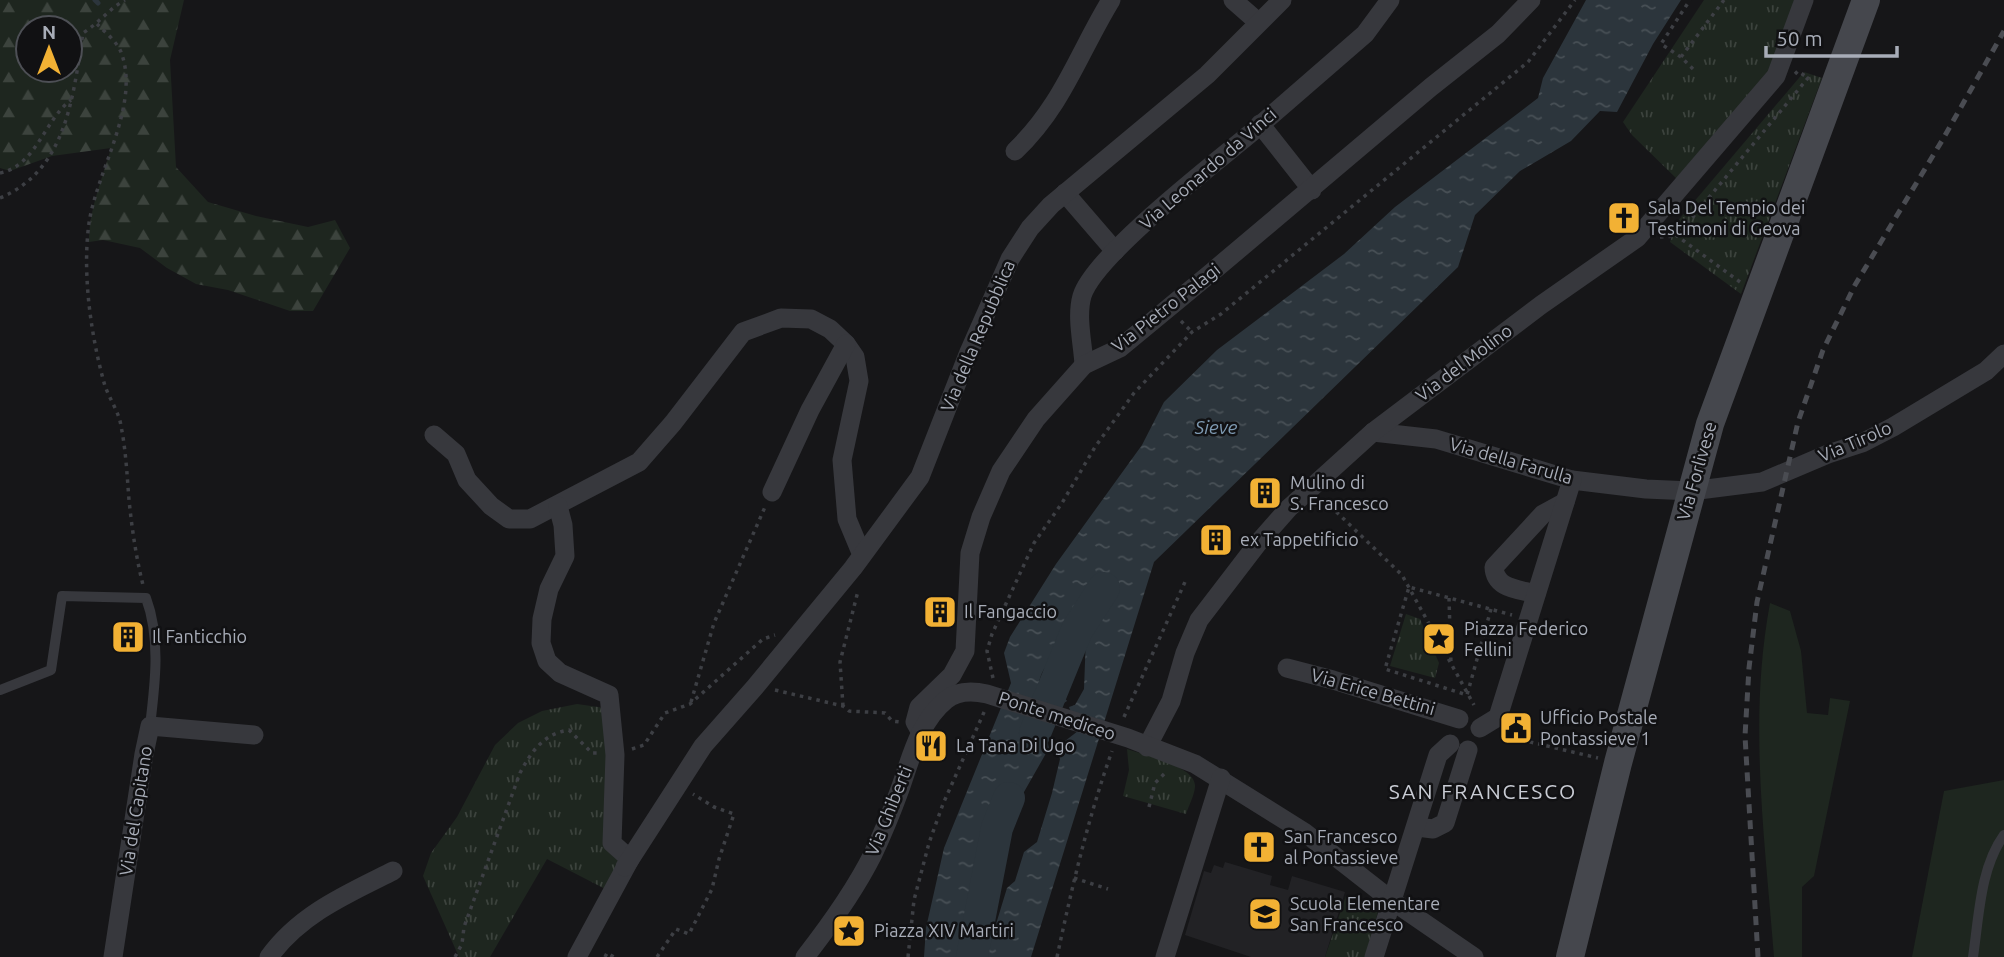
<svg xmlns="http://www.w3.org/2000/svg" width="2004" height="957" font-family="Ubuntu,sans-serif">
  <defs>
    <pattern id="forest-firs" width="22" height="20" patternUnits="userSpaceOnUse" patternTransform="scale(1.75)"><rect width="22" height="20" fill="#1e261f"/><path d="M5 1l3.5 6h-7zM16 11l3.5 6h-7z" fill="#3c433d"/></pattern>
    <pattern id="park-tufts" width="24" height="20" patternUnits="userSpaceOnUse" patternTransform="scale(1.75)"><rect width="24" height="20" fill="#1e261f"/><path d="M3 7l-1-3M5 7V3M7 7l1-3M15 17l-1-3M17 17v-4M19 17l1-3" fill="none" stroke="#3c433d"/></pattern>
    <pattern id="water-ripples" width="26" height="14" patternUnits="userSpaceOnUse" patternTransform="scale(1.75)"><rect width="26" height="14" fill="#2c353c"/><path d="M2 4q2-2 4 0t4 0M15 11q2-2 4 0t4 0" fill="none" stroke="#485056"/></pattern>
  </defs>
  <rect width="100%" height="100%" fill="#161618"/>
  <!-- built -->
  <polygon fill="#222225" points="1225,862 1272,876 1270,885 1288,890 1292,876 1345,892 1325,957 1251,957 1185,935 1204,871 1211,873 1214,865 1223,868"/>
  <!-- grass -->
  <g fill="#1e261f">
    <path d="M 1770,603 L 1790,611 L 1801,651 L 1807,713 L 1828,715 L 1830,698 L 1850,701 L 1814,876 L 1802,887 L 1802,957 L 1774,957 C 1765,839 1748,721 1770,603 Z"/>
    <polygon points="2004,780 2004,957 1912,957 1944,791"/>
  </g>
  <!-- forest -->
  <path fill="url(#forest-firs)" fill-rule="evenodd" d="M 0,0 L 184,0 L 170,60 L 176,167 L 208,202 L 256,216 L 308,227 L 335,220 L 350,248 L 313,311 L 290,311 L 228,290 L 196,284 L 167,268 L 140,248 L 103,240 L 89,242 C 89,209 102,180 111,148 L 52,156 L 10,171 L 0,168 ZM 28,28 L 70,28 L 70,70 L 28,70 Z"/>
  <!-- park -->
  <g fill="url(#park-tufts)">
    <polygon points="1704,0 1802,0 1775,75 1680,182 1632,135 1623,122"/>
    <polygon points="1804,72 1822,78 1741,294 1670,242 1676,223"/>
    <polygon points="1406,614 1420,619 1439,663 1435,678 1390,666"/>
    <polygon points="577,704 605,708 608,834 628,863 615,894 547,859 490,957 459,957 423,876 431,853 457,817 495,745 518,723 542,711"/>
    <path d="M 1127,749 C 1143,755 1197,766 1195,787 C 1194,796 1189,805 1186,814 L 1123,796 L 1129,770 Z"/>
    <polygon points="1346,896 1378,905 1379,908 1365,957 1325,957"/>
  </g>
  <!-- water -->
  <path fill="url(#water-ripples)" d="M 1586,0 L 1681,0 L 1653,44 L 1617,112 L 1600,111 L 1571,141 L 1520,171 L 1475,215 L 1458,267 L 1154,562 L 1031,957 L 986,957 L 1007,888 L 1015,881 L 1024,852 L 1037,842 L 1052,793 L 1060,759 L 1056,748 L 1078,731 L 1069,707 L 1075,705 L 1084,689 L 1086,636 L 1090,623 C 1063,625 1062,634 1053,657 C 1051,660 1048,663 1046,666 C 1040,675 1038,683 1038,693 L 1045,697 L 1061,692 L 1067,701 L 1041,717 L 1049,748 L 1003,829 C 978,851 960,923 961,957 L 924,957 L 926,928 L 944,848 L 1011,683 L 1004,653 L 1010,637 L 1056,564 L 1142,445 L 1164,402 L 1217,350 L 1344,254 L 1395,207 L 1538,98 L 1543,78 Z"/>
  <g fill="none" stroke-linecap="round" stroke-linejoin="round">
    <!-- stream -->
    <polyline stroke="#2c353c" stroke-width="5" points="95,0 98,3"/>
    <!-- river -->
    <g stroke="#2c353c" stroke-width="32">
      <polyline points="1035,733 1077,630 1104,588"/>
      <polyline points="972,957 997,828 1009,798"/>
    </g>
    <!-- path -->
    <g stroke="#3d3f44" stroke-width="3.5" stroke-dasharray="3.5 5" stroke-linecap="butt">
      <path d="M 97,24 C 105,32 117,42 121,52 C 141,104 97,170 89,223 C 82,274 91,337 105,386 C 110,400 119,412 121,426 C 126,451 127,475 129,500 C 132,529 136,557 143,585"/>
      <polyline points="1681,57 1661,44 1690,0"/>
      <polyline points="1693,69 1681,57 1724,0"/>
      <polyline points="1795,74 1798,71 1808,78"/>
      <path d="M 0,173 C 36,166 45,119 71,100"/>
      <path d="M 0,198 C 67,170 73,96 83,33 C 99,23 109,9 125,0"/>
      <polyline points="1660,237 1677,236"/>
      <polyline points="1740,282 1677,236 1808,78 1813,80"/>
      <polyline points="1181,321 1192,332"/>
      <polyline points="1324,500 1402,575 1474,705"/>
      <polyline points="1449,598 1451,664"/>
      <polyline points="1491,609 1467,695 1385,669 1409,587 1512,615"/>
      <polyline points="993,678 987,651 992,634 1034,543 1062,503 1095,447 1134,393 1192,332 1221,314 1528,62 1575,0"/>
      <polyline points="775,690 843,706 849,711 885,713 892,721 900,722"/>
      <polyline points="691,702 714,623 765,507"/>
      <polyline points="843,706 840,662 858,591"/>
      <polyline points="1124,717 1185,582"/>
      <polyline points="1505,736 1598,758"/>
      <polyline points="632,749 644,745 665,713 690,704 763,639 775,635"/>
      <polyline points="1149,807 1155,783 1166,772"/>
      <polyline points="1074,878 1108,889"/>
      <path d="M 455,957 L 462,944 L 464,927 L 520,773 C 531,752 544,733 569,730 L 592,753 L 597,753"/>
      <polyline points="605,957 607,953 614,957"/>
      <polyline points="657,957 676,929 689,934 712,889 719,859 734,814 714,807 693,794"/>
      <polyline points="908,957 914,900 929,843 943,804 985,710"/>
      <path d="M 1057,957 C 1072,887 1088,818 1112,751"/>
    </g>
    <!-- lane -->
    <g stroke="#37383d" stroke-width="10">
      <path d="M 0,690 L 51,670 L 62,596 L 146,598 C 161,638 155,685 150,726"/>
      <path d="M 1973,957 C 1979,917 1980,868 2004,835"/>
    </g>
    <!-- street -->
    <g stroke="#37383d" stroke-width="19">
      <polyline points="1233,0 1258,22"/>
      <polyline points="1260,124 1312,190"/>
      <path d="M 1015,151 C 1063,105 1078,54 1111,0"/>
      <polyline points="1065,193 1115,251"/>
      <path d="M 1084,365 C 1083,344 1076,317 1082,296 C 1094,256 1215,163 1251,133 C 1289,100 1327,67 1365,34 L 1390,0"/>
      <polyline points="1373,432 1436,439 1572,480 1646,489 1691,491 1762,482 1828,454 1862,443 1893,427 1986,371 2004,354"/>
      <polyline points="434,435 456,454 467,480 491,506 509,519 530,519 639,462 673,423 743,332 781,318 811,319 830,329 846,344 855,357 859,381 842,460 847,519 862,555"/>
      <polyline points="772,492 810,410 846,344"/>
      <polyline points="558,506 563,525 565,556 549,589 542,619 541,643 547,661 560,673 609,695 615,755 612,843 630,859 577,957"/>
      <path d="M 1536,594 C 1518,589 1495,589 1494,567 L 1543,514 L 1565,502"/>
      <polyline points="1287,668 1333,680 1459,719"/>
      <polyline points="1480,728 1498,717 1572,480"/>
      <polyline points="920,731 915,722 919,707 952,675 965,651 970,553 981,517 1001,471 1036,419 1084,365 1120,348 1212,272 1431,87 1498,34 1531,0"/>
      <polyline points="1147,747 1171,701 1185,653 1199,620 1258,543 1289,508 1373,432 1541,305 1637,238 1776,76 1804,0"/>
      <polyline points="1417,827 1433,829 1445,823 1468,750"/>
      <polyline points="625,867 703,746 755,687 853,568 920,477 969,352 1010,259 1030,228 1051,205 1207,75 1282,0"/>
      <polyline points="113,957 144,754 150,726 254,735"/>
      <path d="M 269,957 C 300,914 347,894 393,871"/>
      <path d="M 805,957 C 830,925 855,890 873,854 C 883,833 892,811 900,789 C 911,758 919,722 946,700 C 958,690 973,691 987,694 L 1128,738 L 1195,764 L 1304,832 L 1391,900 L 1474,957"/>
      <polyline points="1165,957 1221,778"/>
      <polyline points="1374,957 1438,755 1450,744"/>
    </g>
    <!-- secondary -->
    <polyline stroke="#45474d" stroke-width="28" points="1570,957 1618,763 1710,424 1866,0"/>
    <!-- rail -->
    <polyline stroke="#4a4c52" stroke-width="5" stroke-dasharray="9 7" stroke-linecap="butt" points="1758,957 1745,736 1749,668 1757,602 1798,422 1823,350 1855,285 1943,139 2004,31"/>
  </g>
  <!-- icons -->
  <defs>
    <symbol id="church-square" viewBox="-11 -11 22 22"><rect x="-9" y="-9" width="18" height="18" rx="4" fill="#f2b134" stroke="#111113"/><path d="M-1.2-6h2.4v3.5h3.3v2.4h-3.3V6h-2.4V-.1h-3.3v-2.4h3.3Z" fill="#111"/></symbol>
    <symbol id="building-square" viewBox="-11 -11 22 22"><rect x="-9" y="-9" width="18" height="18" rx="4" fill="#f2b134" stroke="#111113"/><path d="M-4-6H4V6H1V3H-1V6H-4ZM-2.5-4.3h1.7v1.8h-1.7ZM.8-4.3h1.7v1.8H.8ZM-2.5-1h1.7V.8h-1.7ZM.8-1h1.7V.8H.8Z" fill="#111"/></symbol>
    <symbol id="sight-square" viewBox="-11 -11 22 22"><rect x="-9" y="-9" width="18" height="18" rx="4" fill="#f2b134" stroke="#111113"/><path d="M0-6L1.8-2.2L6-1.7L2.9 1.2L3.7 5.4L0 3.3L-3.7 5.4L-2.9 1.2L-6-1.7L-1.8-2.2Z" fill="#111"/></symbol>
    <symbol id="civic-square" viewBox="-11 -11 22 22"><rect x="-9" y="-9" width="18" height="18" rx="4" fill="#f2b134" stroke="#111113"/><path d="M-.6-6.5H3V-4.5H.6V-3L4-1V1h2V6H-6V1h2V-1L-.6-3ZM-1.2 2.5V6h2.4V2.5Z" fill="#111"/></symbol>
    <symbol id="restaurant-square" viewBox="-11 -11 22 22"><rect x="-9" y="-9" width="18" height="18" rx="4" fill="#f2b134" stroke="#111113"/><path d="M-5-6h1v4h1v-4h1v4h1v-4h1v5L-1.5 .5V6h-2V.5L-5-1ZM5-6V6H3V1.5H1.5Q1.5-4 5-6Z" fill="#111"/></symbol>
    <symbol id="school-square" viewBox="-11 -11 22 22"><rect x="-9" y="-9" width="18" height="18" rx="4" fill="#f2b134" stroke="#111113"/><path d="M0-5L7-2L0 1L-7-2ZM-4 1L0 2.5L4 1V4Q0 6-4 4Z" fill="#111"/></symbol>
  </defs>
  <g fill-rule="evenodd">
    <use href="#church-square" x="1605" y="199" width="38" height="38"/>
    <use href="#building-square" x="1246" y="474" width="38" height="38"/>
    <use href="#building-square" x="1197" y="521" width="38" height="38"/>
    <use href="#building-square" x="921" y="593" width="38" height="38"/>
    <use href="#building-square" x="109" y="618" width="38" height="38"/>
    <use href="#sight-square" x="1420" y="620" width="38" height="38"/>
    <use href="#civic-square" x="1497" y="709" width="38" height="38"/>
    <use href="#restaurant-square" x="912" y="727" width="38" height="38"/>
    <use href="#church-square" x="1240" y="828" width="38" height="38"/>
    <use href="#school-square" x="1246" y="895" width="38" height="38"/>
    <use href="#sight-square" x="830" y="912" width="38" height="38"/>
  </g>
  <g text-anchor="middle" stroke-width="5" stroke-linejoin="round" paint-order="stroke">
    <!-- street labels -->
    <g font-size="18" fill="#a8adb8" stroke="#111113">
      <text transform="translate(1208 169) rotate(-41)" y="6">Via Leonardo da Vinci</text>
      <text transform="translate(1166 308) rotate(-38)" y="6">Via Pietro Palagi</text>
      <text transform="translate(978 336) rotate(-67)" y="6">Via della Repubblica</text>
      <text transform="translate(1464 363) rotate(-37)" y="6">Via del Molino</text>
      <text transform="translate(1855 442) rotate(-23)" y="6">Via Tirolo</text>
      <text transform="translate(1511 461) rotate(16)" y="6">Via della Farulla</text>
      <text transform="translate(1697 471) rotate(-74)" y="6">Via Forlivese</text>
      <text transform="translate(1373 692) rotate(16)" y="6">Via Erice Bettini</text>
      <text transform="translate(1057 716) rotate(18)" y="6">Ponte mediceo</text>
      <text transform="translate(136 811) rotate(-81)" y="6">Via del Capitano</text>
      <text transform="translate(889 811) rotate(-68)" y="6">Via Ghiberti</text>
    </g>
    <!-- poi labels -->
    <g font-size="18" fill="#a8adb8" stroke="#111113" text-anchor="start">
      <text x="1648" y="214">Sala Del Tempio dei<tspan x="1648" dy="21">Testimoni di Geova</tspan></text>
      <text x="1290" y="489">Mulino di<tspan x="1290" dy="21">S. Francesco</tspan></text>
      <text x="1240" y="546">ex Tappetificio</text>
      <text x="964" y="618">Il Fangaccio</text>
      <text x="1464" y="635">Piazza Federico<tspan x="1464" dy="21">Fellini</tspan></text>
      <text x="152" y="643">Il Fanticchio</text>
      <text x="1540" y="724">Ufficio Postale<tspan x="1540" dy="21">Pontassieve 1</tspan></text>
      <text x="956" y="752">La Tana Di Ugo</text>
      <text x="1284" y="843">San Francesco<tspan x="1284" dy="21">al Pontassieve</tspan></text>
      <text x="1290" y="910">Scuola Elementare<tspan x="1290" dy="21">San Francesco</tspan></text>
      <text x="874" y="937">Piazza XIV Martiri</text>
    </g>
    <!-- water labels -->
    <g font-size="19" font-style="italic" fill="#7f9bb3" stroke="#111113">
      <text x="1216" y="434">Sieve</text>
    </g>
    <!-- quarter labels -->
    <g font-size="21" letter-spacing="2" fill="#c9ccd4" stroke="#111113">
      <text x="1483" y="799">SAN FRANCESCO</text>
    </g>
  </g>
  <!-- north arrow -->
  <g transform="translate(49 49)"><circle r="33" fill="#111113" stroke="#4d4f55" stroke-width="2"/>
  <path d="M0-5L12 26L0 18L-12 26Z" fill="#f2b134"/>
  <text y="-10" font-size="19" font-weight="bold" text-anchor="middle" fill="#a8adb8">N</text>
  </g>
  <!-- scale -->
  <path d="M1766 46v10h131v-10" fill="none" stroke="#a8adb8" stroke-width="3.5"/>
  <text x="1776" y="46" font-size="21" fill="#a8adb8" stroke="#111113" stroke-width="5" paint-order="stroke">50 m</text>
</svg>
